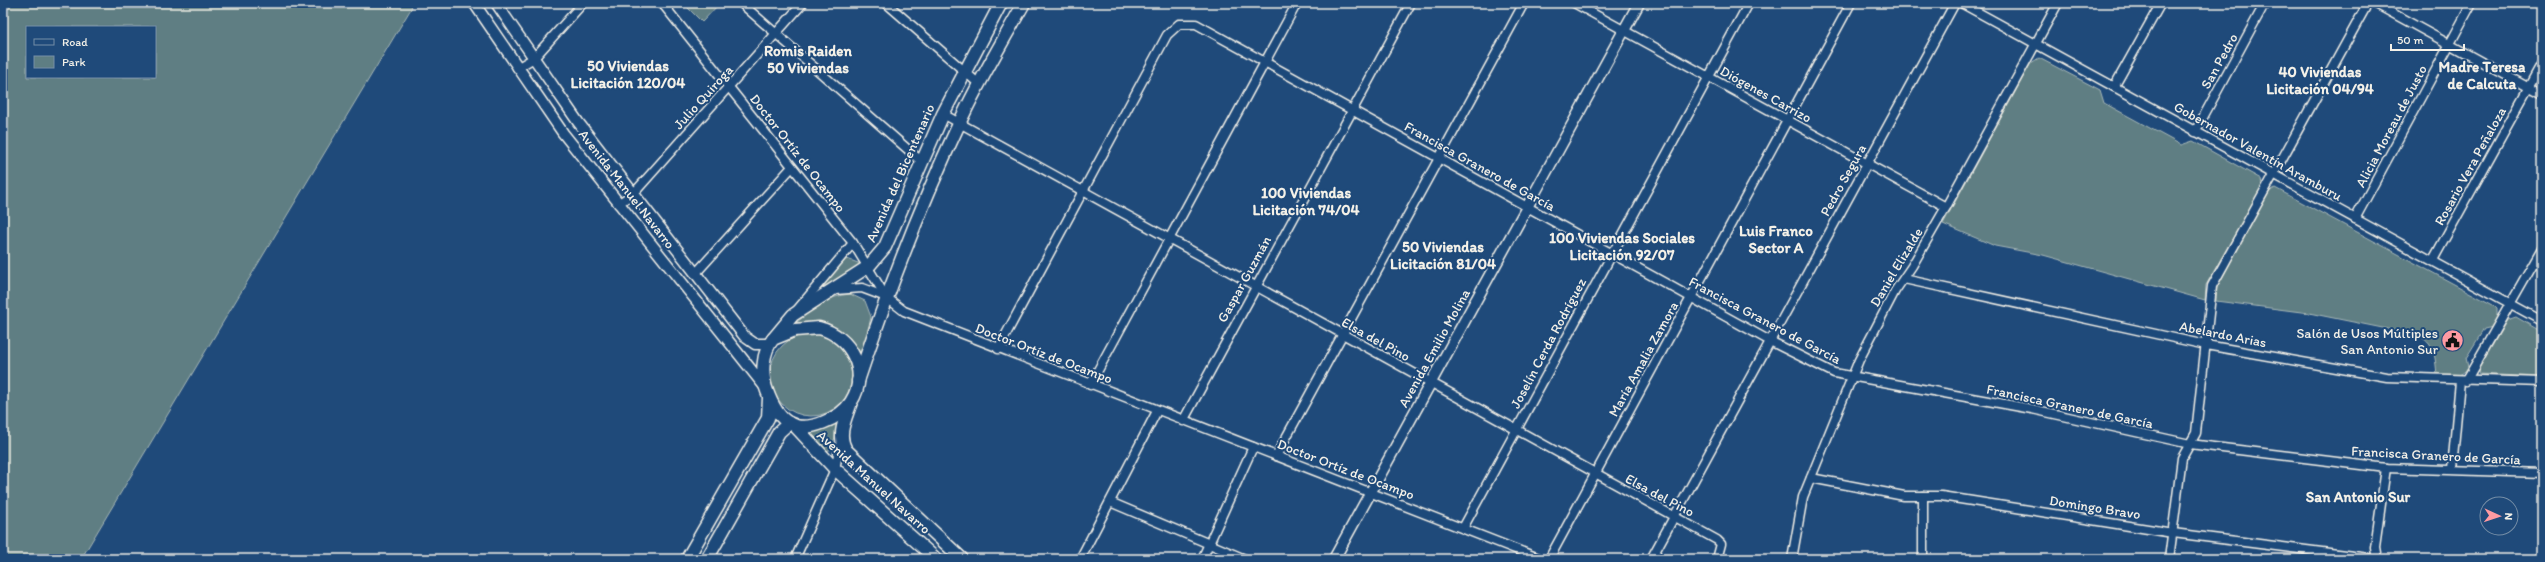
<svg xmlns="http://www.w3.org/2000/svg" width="2545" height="562" font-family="Itim,sans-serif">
  <rect width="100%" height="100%" fill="#1f4a7a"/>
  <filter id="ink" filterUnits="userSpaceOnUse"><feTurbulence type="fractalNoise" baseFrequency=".025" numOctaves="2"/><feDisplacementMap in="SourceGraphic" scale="8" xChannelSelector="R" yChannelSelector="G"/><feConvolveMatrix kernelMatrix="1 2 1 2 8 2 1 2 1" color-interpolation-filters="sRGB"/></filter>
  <g filter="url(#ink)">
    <!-- green -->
    <g fill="#5e7e83" stroke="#a9b8b6" fill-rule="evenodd">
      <path d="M 3,3 L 409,3 L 412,7 L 81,559 L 3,559 ZM 27,27 L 155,27 L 155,77 L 27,77 Z"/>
      <polygon points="683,3 720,3 702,22"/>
      <polygon points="2039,58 2100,90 2104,103 2181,145 2193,141 2261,179 2262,187 2206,285 2205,300 2043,255 1995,246 1943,224 2031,63"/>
      <path d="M 2275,188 L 2493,305 L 2497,309 L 2497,320 L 2493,327 L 2484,329 L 2466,358 L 2468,367 C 2461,379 2449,376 2437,375 C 2435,356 2435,343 2417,335 L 2309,313 L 2216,301 L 2217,287 L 2269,192 Z"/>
      <polygon points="847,259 861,264 817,292 842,262"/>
      <path d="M 850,294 L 865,301 L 871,317 L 861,358 C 846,326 830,320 796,323 C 813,309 827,296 850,294 Z"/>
      <polygon points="2516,317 2542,332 2542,377 2479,374 2478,370 2507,320"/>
      <circle cx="811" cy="375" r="41"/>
      <polygon points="837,422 839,425 831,449 827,451 808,433"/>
    </g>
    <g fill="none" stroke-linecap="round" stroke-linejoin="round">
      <defs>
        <g id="minor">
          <polyline points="662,3 853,243 886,297 904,311 1541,559"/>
          <polyline points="741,3 921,161"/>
          <polyline points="886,3 979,84"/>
          <polyline points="1574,3 1946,207"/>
          <polyline points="1961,3 2542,321"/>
          <polyline points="2374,3 2542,95"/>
          <polyline points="517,68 534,58 583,3"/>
          <polyline points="2114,87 2161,3"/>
          <polyline points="943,114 1717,540 1721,544 1717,559"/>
          <polyline points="2195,132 2265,3"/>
          <polyline points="618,204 634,193 803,3"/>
          <polyline points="2355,219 2472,3"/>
          <polyline points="2433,260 2542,63"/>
          <polyline points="696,273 792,167"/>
          <polyline points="1904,279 2206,345 2387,377 2542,382"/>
          <polyline points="835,290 862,288 886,297"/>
          <polyline points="797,310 853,243"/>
          <polyline points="998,349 1167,35 1179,24 1196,24 1770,341 1834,373 2032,409 2190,444 2386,468 2542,473"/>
          <polyline points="2466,381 2542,248"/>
          <polyline points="1090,385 1297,3"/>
          <polyline points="1183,421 1411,3"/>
          <polyline points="1276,456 1524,3"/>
          <polyline points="2452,469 2460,381"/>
          <polyline points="1811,478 1904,496 1941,496 2173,533 2377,559"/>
          <polyline points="1110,502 1245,559"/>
          <polyline points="1463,528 1749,3"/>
          <polyline points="795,559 835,469 841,440"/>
          <polyline points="1080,559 1157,411"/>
          <polyline points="1202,559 1253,447"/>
          <polyline points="1549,559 1851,3"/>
          <polyline points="1651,559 1955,3"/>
          <polyline points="1792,559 1803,497 1859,360 1895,291 1912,266 1946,207 2058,3"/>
          <polyline points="1923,559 1923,496"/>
          <polyline points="2169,559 2182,458 2196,433 2212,286 2368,3"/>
          <polyline points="2377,559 2375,547 2386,468"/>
        </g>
        <g id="tertiary">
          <polyline points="474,3 563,133 765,387"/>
          <polyline points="496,3 578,122 745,337 755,344 769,344"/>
          <polyline points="1334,559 1639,3"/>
        </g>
        <g id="secondary">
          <path d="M 819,328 C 851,336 870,372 851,402 C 841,418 807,434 789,423 C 778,417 771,402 767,391 C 761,375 762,352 773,339 L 795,330 Z"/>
          <polyline points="773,339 793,315 869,266 885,247 943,114 1001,3"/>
          <path d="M 858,381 C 887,293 920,207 959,124 C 978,82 1002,43 1024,3"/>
          <path d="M 850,405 C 845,420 837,435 846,450 L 962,559"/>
          <polyline points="794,425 835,469 936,559"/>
          <polyline points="687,559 768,418 769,398"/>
          <polyline points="707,559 779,432 789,423"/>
        </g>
      </defs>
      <!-- minor casing -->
      <use href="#minor" stroke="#f4f1e8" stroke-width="11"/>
      <!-- tertiary casing -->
      <use href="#tertiary" stroke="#f4f1e8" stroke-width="13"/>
      <!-- secondary casing -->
      <use href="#secondary" stroke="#f4f1e8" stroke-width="15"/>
      <!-- minor -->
      <use href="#minor" stroke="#1f4a7a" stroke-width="8"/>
      <!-- tertiary -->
      <use href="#tertiary" stroke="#1f4a7a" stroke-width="10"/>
      <!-- secondary -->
      <use href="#secondary" stroke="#1f4a7a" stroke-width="12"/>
    </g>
  </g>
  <!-- icons -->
  <defs>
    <symbol id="civic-disc" viewBox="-11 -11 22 22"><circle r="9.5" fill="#ff9aa2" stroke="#1f4a7a"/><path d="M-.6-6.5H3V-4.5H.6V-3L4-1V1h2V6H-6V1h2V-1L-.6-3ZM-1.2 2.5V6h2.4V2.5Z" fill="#111"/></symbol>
  </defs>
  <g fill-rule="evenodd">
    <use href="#civic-disc" x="2440" y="328" width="25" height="25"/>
  </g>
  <g text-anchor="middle" stroke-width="4" stroke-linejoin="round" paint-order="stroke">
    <!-- street labels -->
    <g font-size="14" fill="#f4f1e8" stroke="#1f4a7a">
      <text transform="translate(2219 61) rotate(-61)" y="5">San Pedro</text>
      <text transform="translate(1766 94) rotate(29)" y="5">Diógenes Carrizo</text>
      <text transform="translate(703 97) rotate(-48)" y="5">Julio Quiroga</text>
      <text transform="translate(2391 126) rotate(-62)" y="5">Alicia Moreau de Justo</text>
      <text transform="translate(2258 151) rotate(29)" y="5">Gobernador Valentín Aramburu</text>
      <text transform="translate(798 153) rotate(52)" y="5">Doctor Ortíz de Ocampo</text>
      <text transform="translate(1480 166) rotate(29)" y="5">Francisca Granero de García</text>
      <text transform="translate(2470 166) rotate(-61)" y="5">Rosario Vera Peñaloza</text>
      <text transform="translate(900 173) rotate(-66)" y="5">Avenida del Bicentenario</text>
      <text transform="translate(1843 180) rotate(-61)" y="5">Pedro Segura</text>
      <text transform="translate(627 189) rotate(52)" y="5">Avenida Manuel Navarro</text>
      <text transform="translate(1896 267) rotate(-59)" y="5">Daniel Elizalde</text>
      <text transform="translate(1244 279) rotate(-61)" y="5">Gaspar Guzmán</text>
      <text transform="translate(1765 320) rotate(28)" y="5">Francisca Granero de García</text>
      <text transform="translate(2223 334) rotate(11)" y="5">Abelardo Arias</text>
      <text transform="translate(1376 339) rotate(29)" y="5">Elsa del Pino</text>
      <text transform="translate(1548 343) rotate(-62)" y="5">Joselín Cerda Rodríguez</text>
      <text transform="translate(1434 348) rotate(-61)" y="5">Avenida Emilio Molina</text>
      <text transform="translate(1044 353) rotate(21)" y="5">Doctor Ortíz de Ocampo</text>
      <text transform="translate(1643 359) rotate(-61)" y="5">María Amalia Zamora</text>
      <text transform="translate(2070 406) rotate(12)" y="5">Francisca Granero de García</text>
      <text transform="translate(2436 455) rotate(3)" y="5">Francisca Granero de García</text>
      <text transform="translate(1346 469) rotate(21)" y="5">Doctor Ortíz de Ocampo</text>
      <text transform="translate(874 482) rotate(42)" y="5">Avenida Manuel Navarro</text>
      <text transform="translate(1660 495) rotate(28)" y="5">Elsa del Pino</text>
      <text transform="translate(2095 507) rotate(9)" y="5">Domingo Bravo</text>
    </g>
    <!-- poi labels -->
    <g font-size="14" fill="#f4f1e8" stroke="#1f4a7a" text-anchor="end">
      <text x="2438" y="338">Salón de Usos Múltiples<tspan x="2438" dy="16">San Antonio Sur</tspan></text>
    </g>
    <!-- neighbourhood labels -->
    <g font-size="15" font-weight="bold" fill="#f4f1e8" stroke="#1f4a7a">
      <text x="808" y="56">Romis Raiden<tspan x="808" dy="17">50 Viviendas</tspan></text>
      <text x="628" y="71">50 Viviendas<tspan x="628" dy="17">Licitación 120/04</tspan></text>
      <text x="2482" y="72">Madre Teresa<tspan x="2482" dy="17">de Calcuta</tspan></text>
      <text x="2320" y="77">40 Viviendas<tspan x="2320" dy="17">Licitación 04/94</tspan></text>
      <text x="1306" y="198">100 Viviendas<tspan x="1306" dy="17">Licitación 74/04</tspan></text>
      <text x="1776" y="236">Luis Franco<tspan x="1776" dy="17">Sector A</tspan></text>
      <text x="1622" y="243">100 Viviendas Sociales<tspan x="1622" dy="17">Licitación 92/07</tspan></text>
      <text x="1443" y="252">50 Viviendas<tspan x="1443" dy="17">Licitación 81/04</tspan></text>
      <text x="2358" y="502">San Antonio Sur</text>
    </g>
  </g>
  <!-- margin -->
  <rect width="2545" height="562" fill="none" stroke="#1f4a7a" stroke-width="16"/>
  <rect x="8" y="8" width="2529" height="546" fill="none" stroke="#f4f1e8" stroke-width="1.5" filter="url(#ink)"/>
  <!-- legend -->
  <rect x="26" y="26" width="130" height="52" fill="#1f4a7a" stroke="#748da6"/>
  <rect x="34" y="39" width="20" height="6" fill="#1f4a7a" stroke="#748da6"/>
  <text x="62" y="46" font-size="12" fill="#f4f1e8">Road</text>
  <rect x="34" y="56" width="20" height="12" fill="#5e7e83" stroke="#748da6"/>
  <text x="62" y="66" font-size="12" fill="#f4f1e8">Park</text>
  <!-- north arrow -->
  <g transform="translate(2499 516) rotate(93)"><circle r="19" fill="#1f4a7a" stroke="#748da6"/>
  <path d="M0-3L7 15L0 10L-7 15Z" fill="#ff9aa2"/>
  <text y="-6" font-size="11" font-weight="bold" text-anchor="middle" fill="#f4f1e8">N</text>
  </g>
  <!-- scale -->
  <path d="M2391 44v6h73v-6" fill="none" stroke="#f4f1e8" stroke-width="2"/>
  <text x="2397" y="44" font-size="12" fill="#f4f1e8" stroke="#1f4a7a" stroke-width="3" paint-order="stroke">50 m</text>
</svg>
